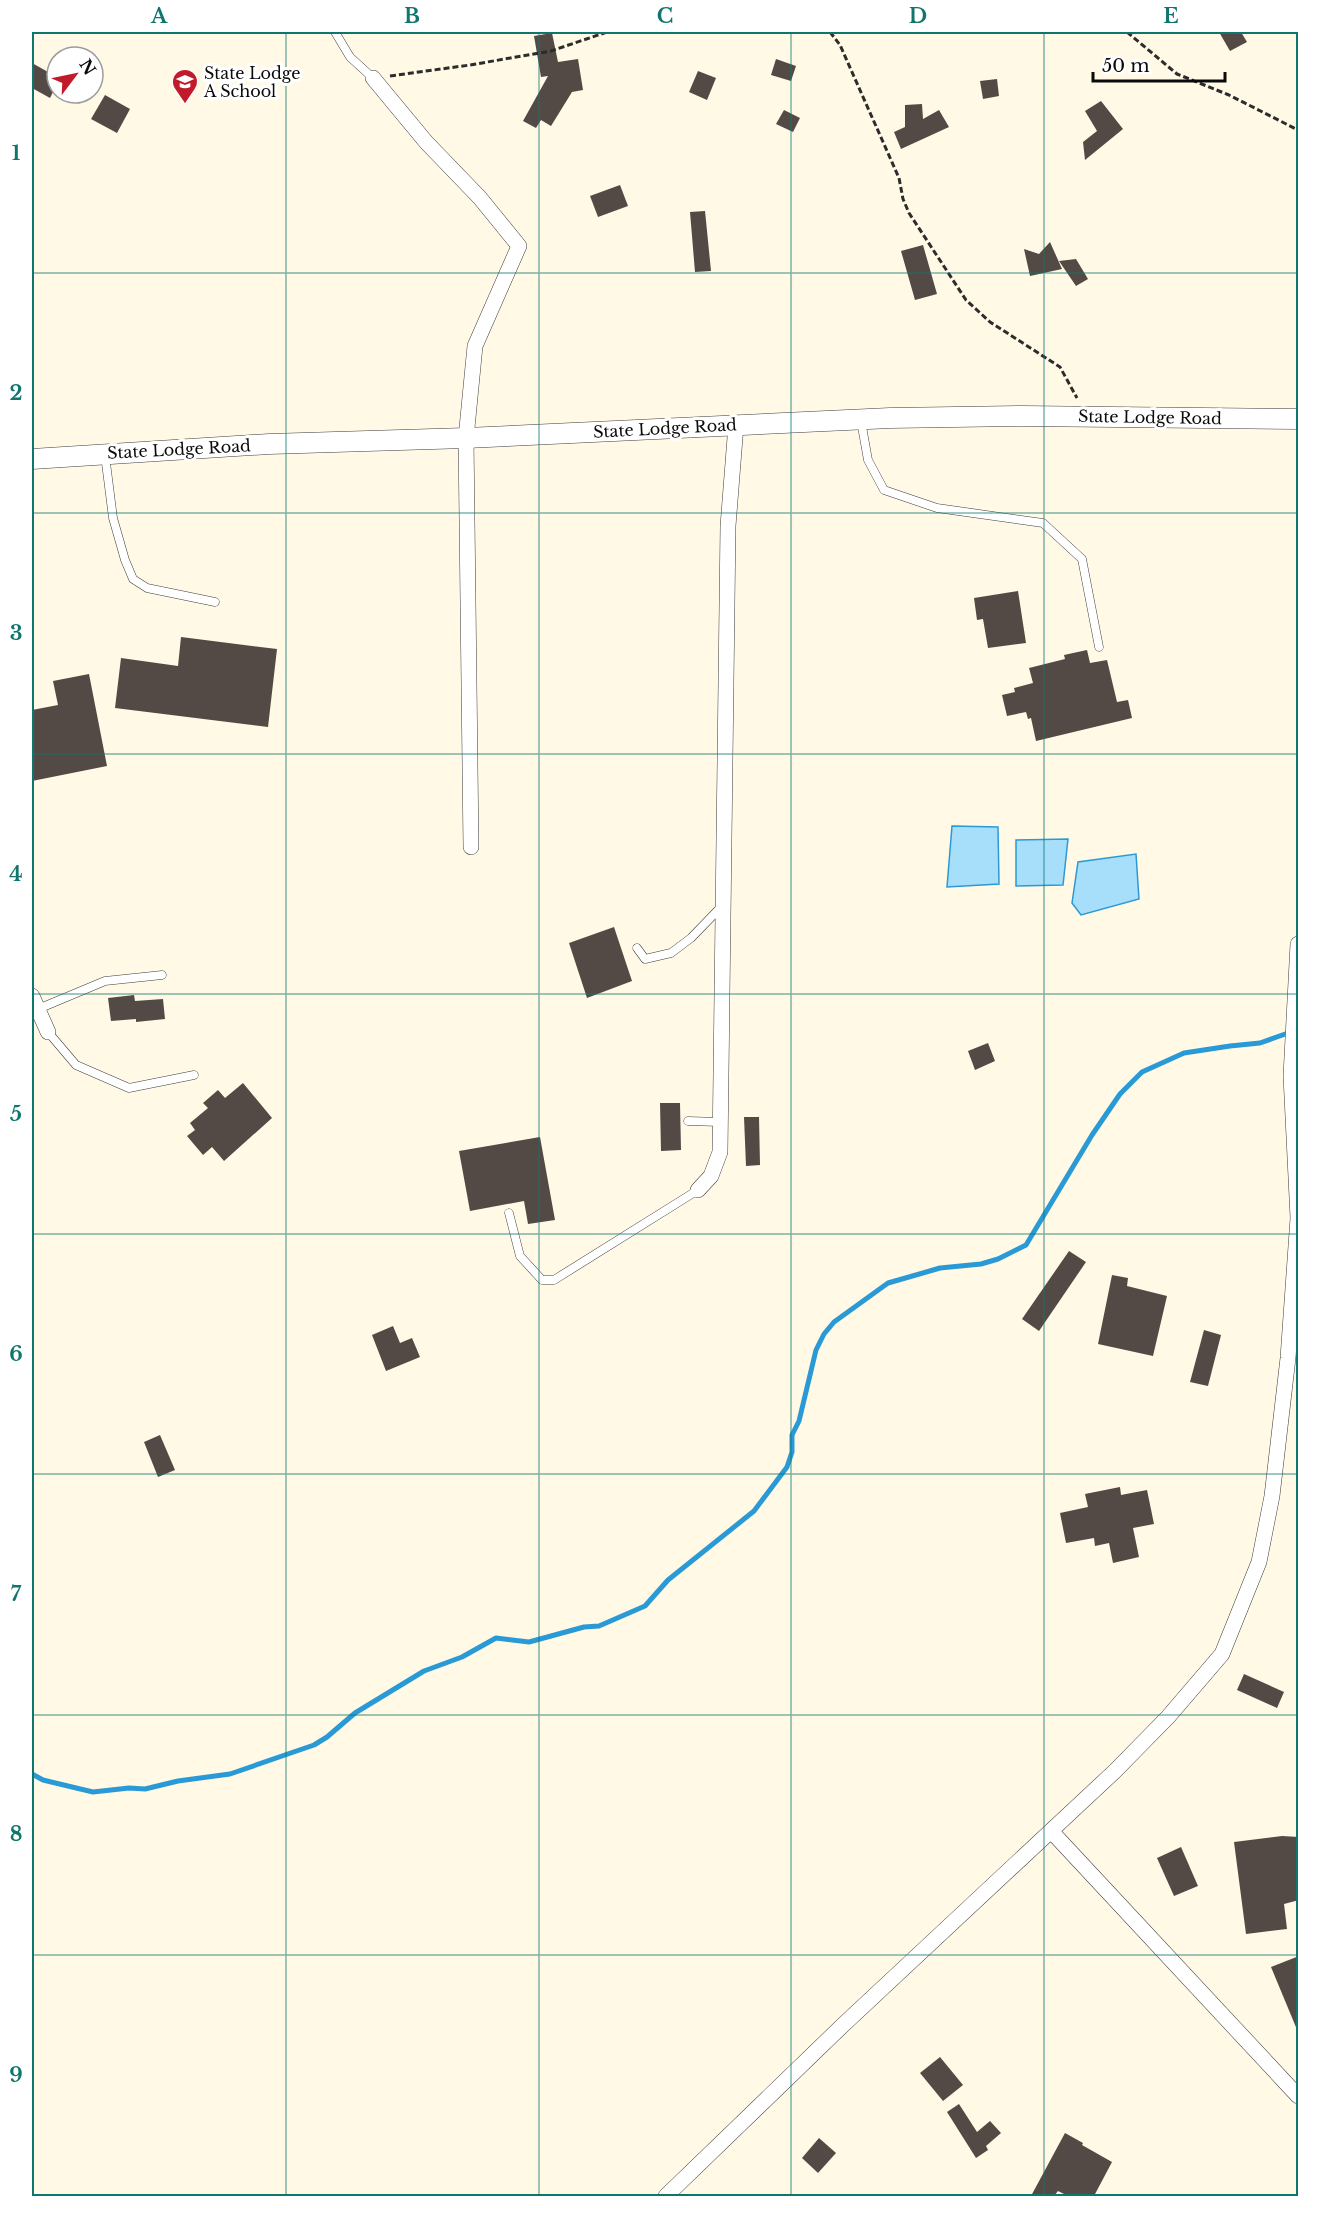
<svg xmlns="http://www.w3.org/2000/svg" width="1330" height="2228" font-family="'Libre Baskerville',serif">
  <rect width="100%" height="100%" fill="#fff9e6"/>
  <!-- water -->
  <g fill="#a7dffa" stroke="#2a9ad6" stroke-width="1.5">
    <polygon points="952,826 998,827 999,884 947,887"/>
    <polygon points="1068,839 1063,885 1016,886 1016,840"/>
    <polygon points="1136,854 1139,899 1081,915 1072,903 1078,862"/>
  </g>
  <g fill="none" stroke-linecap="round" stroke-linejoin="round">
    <!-- stream -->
    <polyline stroke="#2a9ad6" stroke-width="5" points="32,1774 43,1780 93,1792 129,1788 145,1789 178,1781 230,1774 314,1745 327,1737 355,1713 424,1671 462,1657 496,1638 529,1642 584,1627 599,1626 645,1606 668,1580 754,1511 787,1467 792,1452 792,1435 799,1421 816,1350 824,1334 834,1322 888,1283 940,1268 981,1264 998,1259 1026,1245 1092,1135 1120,1094 1142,1072 1184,1053 1230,1046 1260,1043 1291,1032"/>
  </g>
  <!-- building -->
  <g fill="#534a45">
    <polygon points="1219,32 1241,32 1247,42 1230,51"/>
    <polygon points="552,33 558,62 578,59 583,90 572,92 551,126 541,120 536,128 523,121 548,76 541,77 534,36"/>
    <polygon points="776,59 796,66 791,81 771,75"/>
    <polygon points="32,63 57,77 57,84 50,98 32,88"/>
    <polygon points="698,71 716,78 707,100 689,92"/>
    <polygon points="997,79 999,96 983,99 980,81"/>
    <polygon points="105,95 130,109 117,133 91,119"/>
    <polygon points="1101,101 1123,129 1085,160 1083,142 1097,131 1085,111"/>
    <polygon points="922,104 923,119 939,110 949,127 901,149 894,132 905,127 905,105"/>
    <polygon points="784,110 800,118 793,132 776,124"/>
    <polygon points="620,185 628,206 598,217 590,196"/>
    <polygon points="705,211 711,271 695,272 690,212"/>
    <polygon points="1050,242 1062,269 1030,276 1024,249 1039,254"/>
    <polygon points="923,245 937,294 915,300 901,251"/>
    <polygon points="1076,259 1088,279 1076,286 1059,261"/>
    <polygon points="1018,591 1026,643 988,648 983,619 977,620 974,598"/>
    <polygon points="181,637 277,649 268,727 115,708 121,658 178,666"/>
    <polygon points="1087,650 1090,663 1107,660 1117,702 1128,700 1132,718 1036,741 1031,718 1028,719 1026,712 1007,716 1002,695 1015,692 1014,688 1033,683 1029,668 1065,659 1064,655"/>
    <polygon points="89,674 107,766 32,781 32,710 58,705 53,681"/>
    <polygon points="614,927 632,981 587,998 569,943"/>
    <polygon points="134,995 135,1001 163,999 165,1019 136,1022 136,1019 111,1021 108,998"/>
    <polygon points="988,1043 995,1061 975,1070 968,1051"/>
    <polygon points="243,1083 272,1118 224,1161 212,1147 203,1155 187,1136 195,1130 190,1123 208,1108 203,1103 218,1090 225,1098"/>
    <polygon points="660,1103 680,1103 681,1150 661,1151"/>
    <polygon points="744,1117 759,1117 760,1165 746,1166"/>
    <polygon points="540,1137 555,1220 528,1224 524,1201 470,1211 459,1151"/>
    <polygon points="1069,1251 1086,1262 1039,1331 1022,1319"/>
    <polygon points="1112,1275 1128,1278 1127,1286 1167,1296 1153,1356 1098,1344"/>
    <polygon points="393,1326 400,1343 412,1338 420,1357 386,1371 372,1335"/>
    <polygon points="1204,1330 1221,1335 1208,1386 1190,1382"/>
    <polygon points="160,1435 175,1470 158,1477 144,1442"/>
    <polygon points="1120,1487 1121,1495 1147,1490 1154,1524 1133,1528 1139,1557 1113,1563 1109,1543 1095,1546 1094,1538 1066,1543 1060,1513 1088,1507 1085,1494"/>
    <polygon points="1244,1674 1284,1692 1277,1708 1237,1690"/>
    <polygon points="1282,1836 1299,1837 1299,1900 1284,1904 1287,1929 1246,1934 1234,1842"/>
    <polygon points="1181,1847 1198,1886 1174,1896 1157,1858"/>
    <polygon points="1299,1956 1299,2032 1298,2032 1271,1967"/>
    <polygon points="940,2057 963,2085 943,2101 920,2073"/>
    <polygon points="959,2104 977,2132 990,2121 1001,2133 986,2146 988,2150 976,2158 947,2112"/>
    <polygon points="1065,2133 1083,2143 1082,2145 1112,2162 1094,2196 1068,2196 1058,2191 1054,2196 1031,2196"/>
    <polygon points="819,2138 836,2153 818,2173 802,2158"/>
  </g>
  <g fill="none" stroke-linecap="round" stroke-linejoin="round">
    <defs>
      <g id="service">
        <polyline points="335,32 350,57 373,78"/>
        <polyline points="861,421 868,460 884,490 937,508 1043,523 1082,559 1099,647"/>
        <polyline points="105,455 113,518 125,560 133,579 147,588 215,602"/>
        <polyline points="637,948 645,959 671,953 691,938 722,906"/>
        <polyline points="38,1009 105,981 162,975"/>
        <polyline points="48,1032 76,1065 129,1088 194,1075"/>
        <polyline points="688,1121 720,1122"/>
        <polyline points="509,1213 520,1256 542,1280 554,1280 698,1190"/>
      </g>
      <g id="minor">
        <polyline points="373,78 426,142 480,198 519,246 475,346 466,438 471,847"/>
        <polyline points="32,996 48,1032"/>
        <polyline points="698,1190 711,1176 720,1152 728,526 736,425"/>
        <polyline points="1052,1832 1298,2096"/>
        <polyline points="666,2196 843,2025 1115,1771 1168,1717 1222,1654 1259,1562 1272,1496 1288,1358 1298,1218 1291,1076 1298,944"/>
      </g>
      <polyline id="tertiary" points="32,459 269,444 466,438 890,418 1023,416 1298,419"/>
    </defs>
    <!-- service casing -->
    <use href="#service" stroke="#3d3d3d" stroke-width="9"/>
    <!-- minor casing -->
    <use href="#minor" stroke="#3d3d3d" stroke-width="16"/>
    <!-- tertiary casing -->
    <use href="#tertiary" stroke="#3d3d3d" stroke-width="21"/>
    <!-- path -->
    <g stroke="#2c2c2c" stroke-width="3" stroke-dasharray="6 3" stroke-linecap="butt">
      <polyline points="830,32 840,45 899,178 903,199 909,213 966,300 990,322 1060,367 1077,398"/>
      <polyline points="1127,32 1177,74 1229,95 1298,130"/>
      <polyline points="390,76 470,65 551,51 607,32"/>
    </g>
    <!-- service -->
    <use href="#service" stroke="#fff" stroke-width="8"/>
    <!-- minor -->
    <use href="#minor" stroke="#fff" stroke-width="15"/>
    <!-- tertiary -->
    <use href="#tertiary" stroke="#fff" stroke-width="20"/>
  </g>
  <!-- grid -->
  <path fill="none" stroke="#0f766e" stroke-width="1.5" stroke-opacity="0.55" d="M 286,32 L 286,2196M 539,32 L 539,2196M 791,32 L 791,2196M 1044,32 L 1044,2196M 32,273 L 1298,273M 32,513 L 1298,513M 32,754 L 1298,754M 32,994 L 1298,994M 32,1234 L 1298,1234M 32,1474 L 1298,1474M 32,1715 L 1298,1715M 32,1955 L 1298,1955"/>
  <!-- icons -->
  <defs>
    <symbol id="school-pin" viewBox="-11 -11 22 30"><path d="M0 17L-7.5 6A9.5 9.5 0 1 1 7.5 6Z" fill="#c11a2b" stroke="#fff"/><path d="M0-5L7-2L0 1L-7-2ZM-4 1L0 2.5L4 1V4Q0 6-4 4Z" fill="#fff"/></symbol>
  </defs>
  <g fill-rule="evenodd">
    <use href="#school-pin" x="170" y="67" width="30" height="40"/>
  </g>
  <g text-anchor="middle" stroke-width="6" stroke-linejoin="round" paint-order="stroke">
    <!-- poi labels -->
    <g font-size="16" fill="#0a0a0a" stroke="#fff" text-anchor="start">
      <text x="204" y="79">State Lodge<tspan x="204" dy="18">A School</tspan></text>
    </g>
    <!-- street labels -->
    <g font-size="16" fill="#0a0a0a" stroke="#fff">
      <text transform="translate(1150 417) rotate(1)" y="6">State Lodge Road</text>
      <text transform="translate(665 428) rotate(-3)" y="6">State Lodge Road</text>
      <text transform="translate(179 449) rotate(-3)" y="6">State Lodge Road</text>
    </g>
  </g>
  <!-- border -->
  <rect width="1330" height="2228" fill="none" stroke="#ffffff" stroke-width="66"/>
  <!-- north arrow -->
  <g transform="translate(75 75) rotate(58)"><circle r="28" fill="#ffffff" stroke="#9d9d9d" stroke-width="1.5"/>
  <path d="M0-4.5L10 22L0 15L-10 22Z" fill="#c11a2b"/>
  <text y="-9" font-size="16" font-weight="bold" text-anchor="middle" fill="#0a0a0a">N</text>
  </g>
  <!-- scale -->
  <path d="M1093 72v9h132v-9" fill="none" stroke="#0a0a0a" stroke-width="3"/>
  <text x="1102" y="72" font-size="18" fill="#0a0a0a" stroke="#ffffff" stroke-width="4.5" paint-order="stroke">50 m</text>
  <rect x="33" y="33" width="1264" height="2162" fill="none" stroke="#0f766e" stroke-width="2"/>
  <g font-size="20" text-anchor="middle" font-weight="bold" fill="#0f766e">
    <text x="159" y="23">A</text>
    <text x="412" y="23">B</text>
    <text x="665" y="23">C</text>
    <text x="918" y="23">D</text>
    <text x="1171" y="23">E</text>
    <text x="16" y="160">1</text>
    <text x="16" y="400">2</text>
    <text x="16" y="640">3</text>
    <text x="16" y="881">4</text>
    <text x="16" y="1121">5</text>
    <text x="16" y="1361">6</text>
    <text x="16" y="1601">7</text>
    <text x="16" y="1841">8</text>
    <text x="16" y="2082">9</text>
  </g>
</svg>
